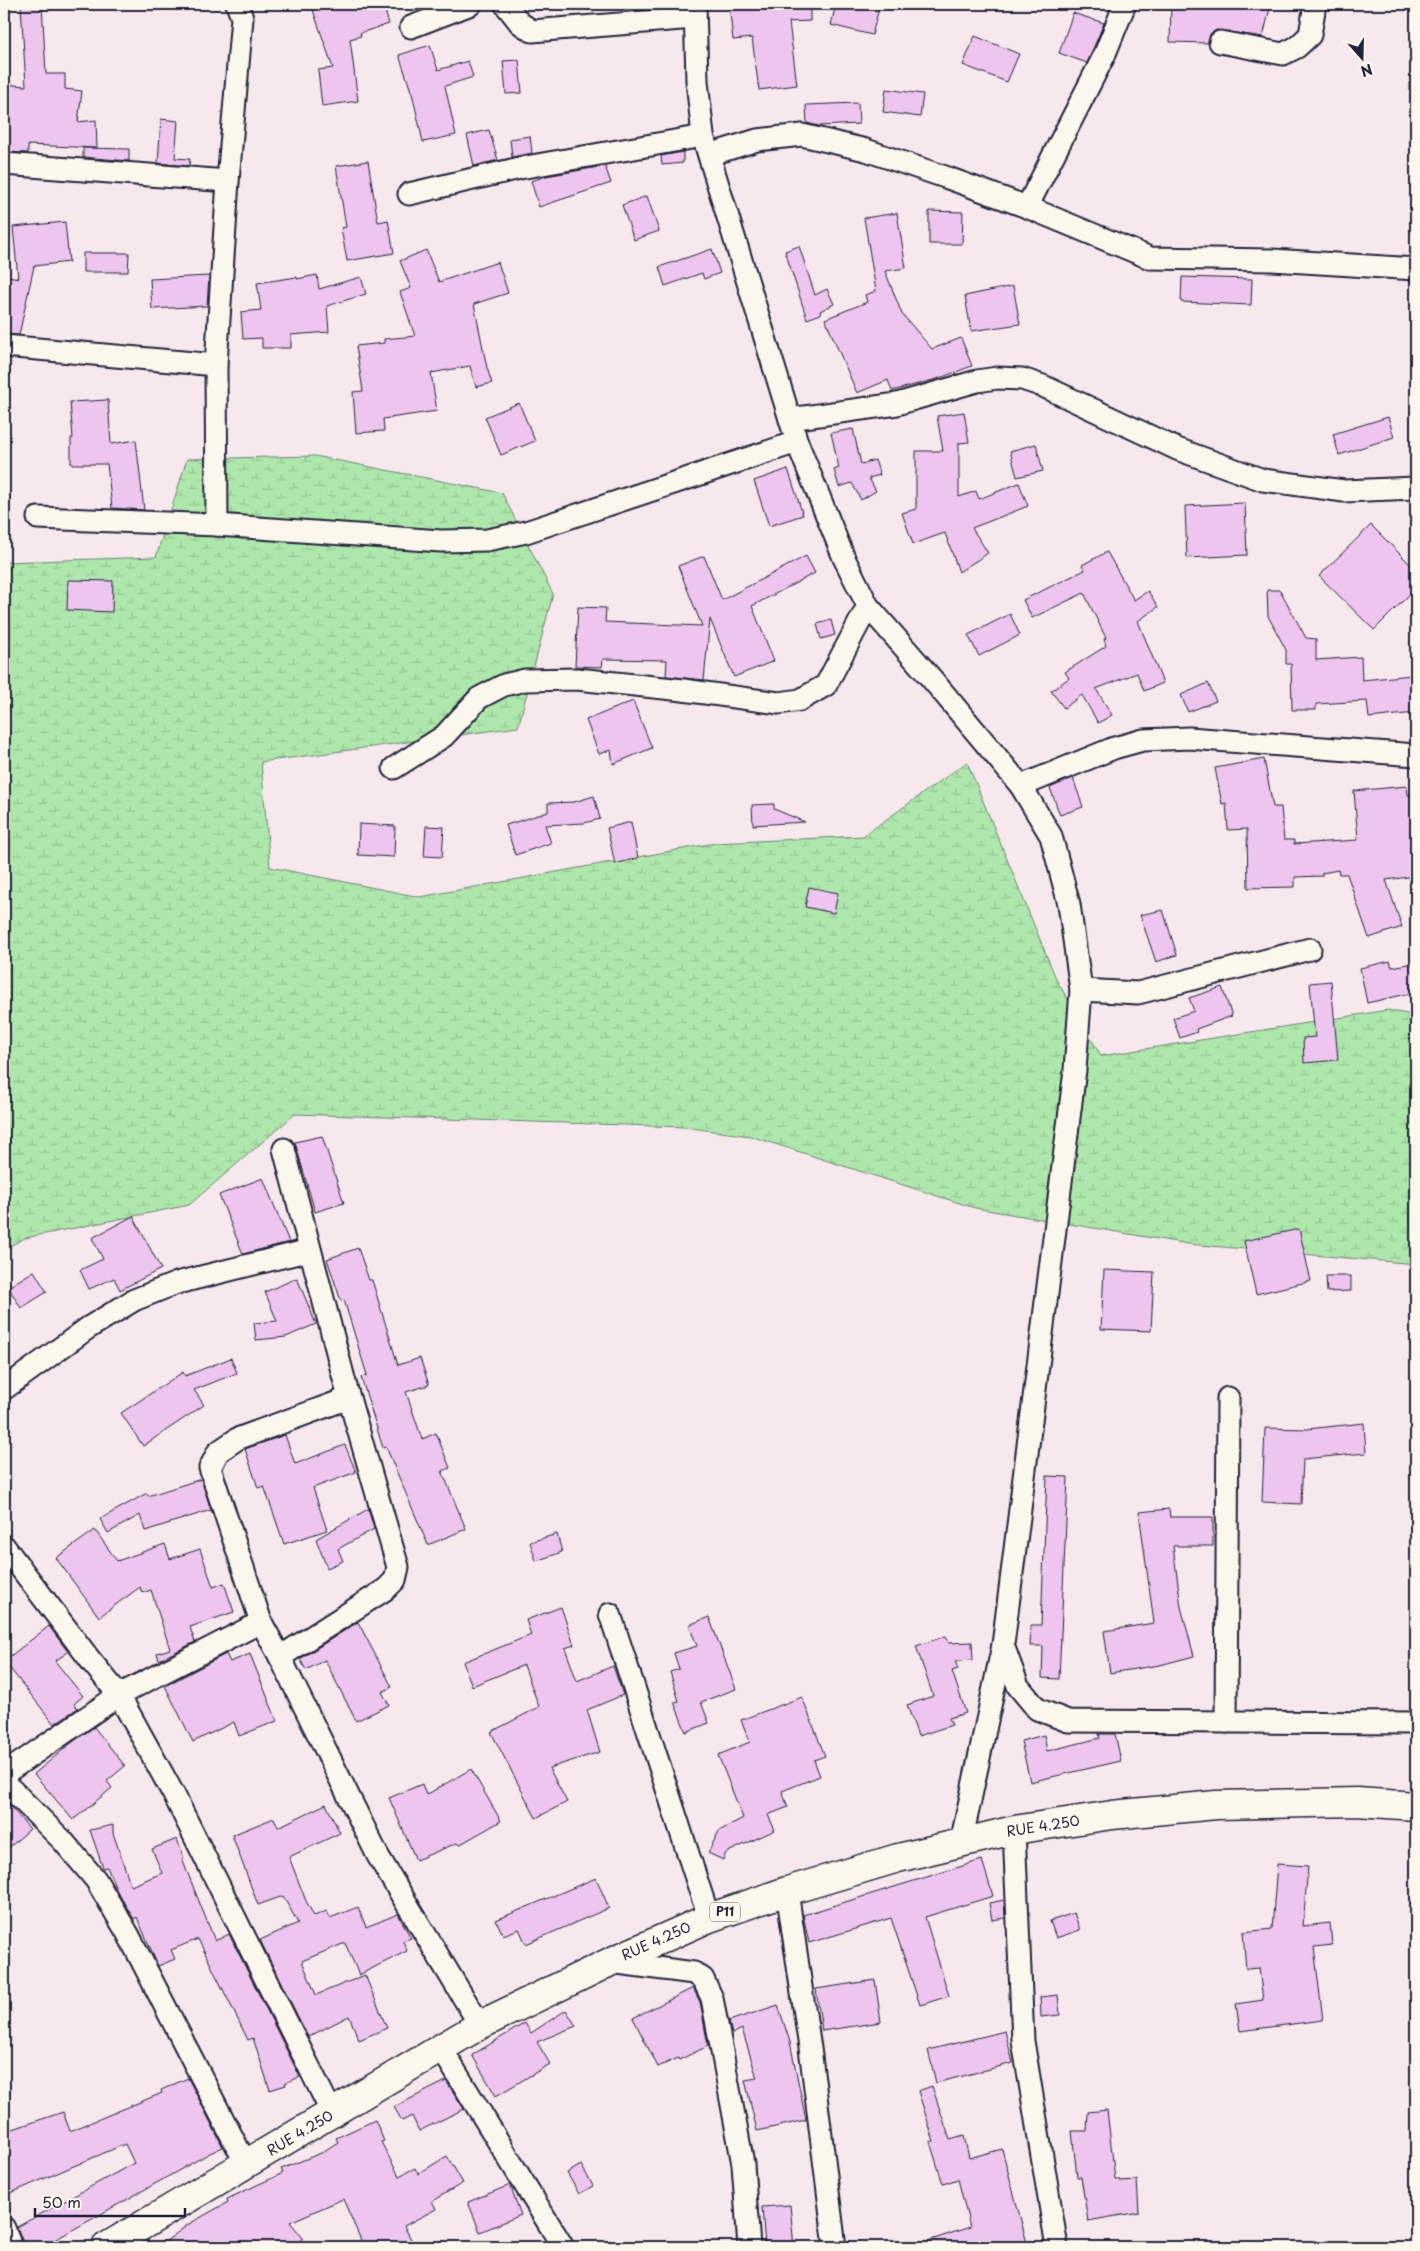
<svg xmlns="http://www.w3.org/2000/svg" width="1420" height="2251" font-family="'Playpen Sans',sans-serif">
  <defs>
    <pattern id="wetland-marsh" width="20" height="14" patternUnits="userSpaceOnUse" patternTransform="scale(1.25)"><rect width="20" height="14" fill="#aee7ab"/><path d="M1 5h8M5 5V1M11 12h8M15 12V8" fill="none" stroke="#95c694"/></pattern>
  </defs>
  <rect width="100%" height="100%" fill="#f7e8ed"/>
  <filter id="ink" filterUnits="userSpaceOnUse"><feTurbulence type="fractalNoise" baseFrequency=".02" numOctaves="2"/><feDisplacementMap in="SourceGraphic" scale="10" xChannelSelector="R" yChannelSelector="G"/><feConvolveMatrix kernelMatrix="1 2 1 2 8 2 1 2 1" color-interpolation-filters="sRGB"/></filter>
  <g filter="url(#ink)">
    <!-- wetland -->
    <polygon fill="url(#wetland-marsh)" stroke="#688473" points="315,456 502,493 553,594 518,727 261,762 270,867 420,897 715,843 863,836 967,762 1057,981 1101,1056 1388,1010 1416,1016 1416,1264 1188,1244 975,1208 750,1136 684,1127 295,1114 189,1205 25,1238 4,1249 4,562 156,557 187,459"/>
    <!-- building -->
    <g fill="#edc5ee" stroke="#22223b">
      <polygon points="42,4 46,74 65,74 65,89 82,91 78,122 96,120 97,148 28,145 28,153 6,152 7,144 4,144 4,84 26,86 21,5"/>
      <polygon points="330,4 383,4 389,24 360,33 361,36 350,39 358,101 322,106 318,70 333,68 313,10"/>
      <polygon points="729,4 810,4 810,21 789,22 797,85 759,90 752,38 733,40"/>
      <polygon points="836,4 880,4 872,35 831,25"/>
      <polygon points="1171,4 1271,4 1263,37 1216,30 1210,34 1208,43 1170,42"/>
      <polygon points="1073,13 1104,23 1087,63 1059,53"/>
      <polygon points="975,36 1019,54 1007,82 963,65"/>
      <polygon points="430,45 438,70 468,61 473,77 445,86 456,135 423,142 413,97 399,55"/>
      <polygon points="519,60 522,93 506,94 503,61"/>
      <polygon points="886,89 923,94 920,117 883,112"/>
      <polygon points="858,103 859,124 819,126 807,123 806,105"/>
      <polygon points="161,119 178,121 175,158 190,159 189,166 158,163"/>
      <polygon points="489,130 498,160 474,166 467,135"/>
      <polygon points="530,136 532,153 512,157 510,139"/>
      <polygon points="83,148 129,149 129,161 83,157"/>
      <polygon points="683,152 683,163 662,165 661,156"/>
      <polygon points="368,161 378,222 388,220 394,253 347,261 341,228 346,227 336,166"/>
      <polygon points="605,166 611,183 539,207 531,181 546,176"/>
      <polygon points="647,196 659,231 634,240 622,205"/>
      <polygon points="929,211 963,212 962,244 929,244"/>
      <polygon points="897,213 906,268 885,271 902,314 932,349 961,338 972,366 937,379 892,391 888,380 857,393 825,319 867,302 865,295 876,291 864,218"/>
      <polygon points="65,222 69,262 34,266 19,335 4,334 4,275 18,278 13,227"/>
      <polygon points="799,246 815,295 827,289 834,304 820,311 821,314 807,319 785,251"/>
      <polygon points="712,249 720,273 704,279 702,273 665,286 659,267"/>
      <polygon points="426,250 439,282 498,262 508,293 474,304 487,368 492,383 476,387 470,366 431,373 437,411 383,419 384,431 356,433 353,392 363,391 356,346 384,343 384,339 415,336 400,292 411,288 400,261"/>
      <polygon points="83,253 129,253 128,272 83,272"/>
      <polygon points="317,275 319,289 361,277 366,294 327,306 329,332 291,335 291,348 262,348 262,338 243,339 241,312 261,310 257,283 297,277 297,279"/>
      <polygon points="209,276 207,306 152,309 150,279"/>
      <polygon points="1182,277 1252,279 1251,305 1181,302"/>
      <polygon points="1013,286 1020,324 971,331 965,296"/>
      <polygon points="108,400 111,444 136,440 144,510 112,508 107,464 71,464 71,438 73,438 70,402"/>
      <polygon points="519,403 535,441 501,455 485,417"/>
      <polygon points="964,412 969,442 959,443 959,497 976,491 979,499 1019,483 1028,506 972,528 988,553 959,572 945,533 913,544 902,513 916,509 916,451 943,451 937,416"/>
      <polygon points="1388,417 1394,437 1339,455 1333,434"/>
      <polygon points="853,429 861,464 875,460 880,475 869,478 876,491 861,500 852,483 839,487 834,470 839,468 831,433"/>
      <polygon points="1036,444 1043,471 1017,477 1010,451"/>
      <polygon points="788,469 803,515 769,526 754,481"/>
      <polygon points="1245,503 1247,555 1187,558 1185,506"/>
      <polygon points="1371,525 1416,570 1416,588 1374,630 1319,576"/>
      <polygon points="1107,552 1134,600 1148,591 1158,607 1138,621 1163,683 1144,691 1137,673 1096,689 1112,715 1098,723 1082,695 1064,708 1051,691 1069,678 1065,672 1106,646 1104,639 1106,638 1084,593 1032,618 1023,600 1085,570 1082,565"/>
      <polygon points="704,556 722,600 806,556 815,573 752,606 774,661 734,677 710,619 704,680 666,676 667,660 603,659 602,667 575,666 578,607 606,608 605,622 702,626 678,566"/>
      <polygon points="68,580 113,581 112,612 67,610"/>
      <polygon points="1267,590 1280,590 1306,638 1316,639 1316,660 1361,657 1362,680 1412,675 1415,713 1369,718 1367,701 1316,704 1316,710 1292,710 1291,664 1286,664 1286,650 1268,616"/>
      <polygon points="1010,614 1020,635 979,656 968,635"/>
      <polygon points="831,620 835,635 821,639 817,624"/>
      <polygon points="1208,683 1216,701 1188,712 1181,695"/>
      <polygon points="633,701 652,748 613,764 611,750 599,754 586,720"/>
      <polygon points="1264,759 1273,807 1281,807 1284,840 1294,840 1294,844 1358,840 1354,791 1407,786 1408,795 1416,794 1416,876 1386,880 1402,927 1369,938 1347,874 1339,874 1338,870 1322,873 1322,876 1295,877 1295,887 1248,888 1247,829 1228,830 1226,803 1222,804 1215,768"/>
      <polygon points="1073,778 1083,807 1060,815 1050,788"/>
      <polygon points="594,796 600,819 584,823 545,825 551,843 515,855 506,825 548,812 548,803 574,802"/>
      <polygon points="774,804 774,809 805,822 753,825 752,805"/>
      <polygon points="631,822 638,858 615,864 607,828"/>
      <polygon points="359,824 395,826 394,857 358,855"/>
      <polygon points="426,826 444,827 442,857 424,856"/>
      <polygon points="809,887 838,893 834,913 805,907"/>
      <polygon points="1163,910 1177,955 1156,962 1140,915"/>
      <polygon points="1390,961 1392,967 1413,963 1416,977 1416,992 1367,1003 1360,968"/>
      <polygon points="1331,981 1338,1060 1304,1063 1303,1038 1315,1037 1310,983"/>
      <polygon points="1222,987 1232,1016 1196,1029 1197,1032 1180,1038 1173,1018 1194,1011 1189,998"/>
      <polygon points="322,1136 344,1203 315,1212 295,1142"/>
      <polygon points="263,1178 289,1242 243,1254 219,1195"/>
      <polygon points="133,1216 161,1269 120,1290 114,1278 89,1289 80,1270 103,1259 92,1238"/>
      <polygon points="1299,1229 1311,1281 1256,1294 1244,1241"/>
      <polygon points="358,1248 369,1280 372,1280 398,1365 420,1358 429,1385 406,1392 422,1439 436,1433 450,1468 442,1471 466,1529 428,1545 386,1447 383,1448 361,1377 367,1375 344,1300 341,1301 327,1259"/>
      <polygon points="1104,1270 1154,1272 1151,1331 1101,1329"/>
      <polygon points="34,1271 47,1292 21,1308 8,1287"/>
      <polygon points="1326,1276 1351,1276 1351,1291 1327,1292"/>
      <polygon points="297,1278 316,1324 286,1337 256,1340 254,1323 277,1321 265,1292"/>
      <polygon points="231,1358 237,1373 194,1390 204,1405 143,1446 121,1413 183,1372 185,1376"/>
      <polygon points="1364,1423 1366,1453 1303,1459 1301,1504 1262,1502 1265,1428 1307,1429"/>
      <polygon points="285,1435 295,1464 345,1445 356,1472 313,1488 327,1530 284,1544 264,1486 258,1488 245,1449"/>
      <polygon points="1047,1476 1068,1477 1059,1679 1042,1678 1043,1646 1030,1646 1031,1625 1041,1625"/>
      <polygon points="201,1479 211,1510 145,1531 140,1515 108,1533 100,1519 147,1493 148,1496"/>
      <polygon points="368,1509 374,1529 338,1549 343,1561 327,1568 316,1539"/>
      <polygon points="1169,1509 1170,1517 1213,1517 1213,1546 1173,1546 1181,1607 1194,1656 1160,1665 1110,1673 1104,1631 1154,1623 1139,1512"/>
      <polygon points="95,1530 117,1561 165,1544 170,1559 200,1549 213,1587 224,1583 234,1612 190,1627 195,1642 159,1660 157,1653 170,1649 151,1590 142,1593 140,1587 99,1617 56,1558"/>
      <polygon points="557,1534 562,1552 536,1561 530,1542"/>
      <polygon points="561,1607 574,1645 565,1648 577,1681 613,1666 623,1695 587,1710 600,1752 549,1768 567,1802 536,1818 491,1732 539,1707 524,1665 472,1686 463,1662 531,1635 526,1620"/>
      <polygon points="709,1617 736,1689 701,1702 709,1723 686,1732 674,1702 679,1701 670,1672 679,1669 674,1653 697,1646 689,1625"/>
      <polygon points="358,1622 392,1687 382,1692 389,1705 356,1721 325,1660 306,1670 300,1659"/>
      <polygon points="49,1626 68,1652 55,1661 83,1696 74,1704 78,1708 54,1724 4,1661"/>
      <polygon points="946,1636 949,1643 972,1642 973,1660 955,1661 958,1669 952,1671 966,1713 949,1718 952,1725 918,1736 907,1705 933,1696 916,1646"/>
      <polygon points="226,1654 230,1662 250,1654 277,1721 239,1736 234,1722 193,1742 165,1686"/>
      <polygon points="802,1697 825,1756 814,1760 820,1776 782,1791 788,1807 768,1815 775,1830 726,1853 723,1860 708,1853 719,1831 743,1818 718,1755 750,1742 741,1720"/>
      <polygon points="94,1727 125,1766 107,1781 112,1788 73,1820 34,1774 70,1744"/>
      <polygon points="1099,1734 1115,1734 1121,1761 1030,1782 1021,1741 1044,1735 1047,1751 1100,1738"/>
      <polygon points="471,1769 501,1821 459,1845 457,1843 416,1860 389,1798 422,1784 426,1795"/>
      <polygon points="4,1799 30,1829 4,1852"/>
      <polygon points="326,1804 340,1833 289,1857 306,1901 314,1916 327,1911 330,1918 358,1907 366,1927 398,1914 411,1938 403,1941 407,1951 359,1975 345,1943 302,1961 316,1995 365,1975 387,2028 359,2040 349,2016 308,2037 260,1940 298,1923 283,1896 258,1905 232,1835 274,1818 278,1827"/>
      <polygon points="113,1825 113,1833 131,1886 162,1873 152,1849 177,1839 184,1858 182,1859 215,1941 229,1934 300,2077 285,2083 286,2085 270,2090 253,2038 248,2040 198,1939 171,1950 175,1959 158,1966 137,1917 134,1919 117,1891 107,1867 103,1868 90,1830"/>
      <polygon points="982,1860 993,1896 925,1917 949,1996 920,2005 891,1918 809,1943 803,1915"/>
      <polygon points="1277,1864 1308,1866 1303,1926 1330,1923 1332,1945 1314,1947 1323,2020 1240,2031 1236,2004 1263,2000 1259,1968 1246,1969 1243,1932 1272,1929"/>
      <polygon points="596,1878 609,1908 526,1944 519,1929 503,1935 496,1920"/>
      <polygon points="1004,1900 1005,1918 992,1920 989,1903"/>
      <polygon points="1074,1913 1080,1930 1056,1938 1050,1921"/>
      <polygon points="875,1980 881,2022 822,2031 816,1989"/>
      <polygon points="693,1988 700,2002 708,2046 679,2060 678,2058 658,2067 633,2018"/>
      <polygon points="1058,1995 1060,2015 1041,2017 1040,1997"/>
      <polygon points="778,2005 790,2042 806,2120 757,2131 745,2080 757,2078 742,2029 732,2034 729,2021"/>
      <polygon points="566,2010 576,2026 537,2042 550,2064 496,2096 472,2055 525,2023 531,2033"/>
      <polygon points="1005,2031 1013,2063 936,2083 928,2050"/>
      <polygon points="188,2078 223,2147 210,2153 51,2242 54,2247 25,2247 17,2227 134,2163 125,2144 4,2196 4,2132 63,2112 70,2131 162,2093 161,2090"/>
      <polygon points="446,2081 464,2109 419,2131 412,2116 402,2121 394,2107"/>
      <polygon points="932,2086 950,2140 964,2136 969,2158 1002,2149 1028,2247 920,2247 919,2244 970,2227 958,2179 943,2184 930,2142 934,2141 918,2091"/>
      <polygon points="1107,2110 1115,2179 1119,2179 1119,2181 1137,2180 1139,2212 1088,2221 1081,2177 1077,2177 1072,2131 1087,2131 1088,2112"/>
      <polygon points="375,2120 384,2141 381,2142 399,2176 415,2168 418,2174 447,2156 463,2183 432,2201 436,2209 404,2226 415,2247 364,2247 343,2199 290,2222 303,2238 292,2247 158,2247 189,2224 228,2202 227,2199 283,2173 281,2169 321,2153 338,2142 336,2138"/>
      <polygon points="581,2165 593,2186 579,2194 567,2173"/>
      <polygon points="510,2185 521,2215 480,2232 468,2202"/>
      <polygon points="790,2205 794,2247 765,2247 762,2207"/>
    </g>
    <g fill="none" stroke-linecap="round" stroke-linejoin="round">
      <defs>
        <g id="minor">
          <polyline points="505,4 520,23 532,31 694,18"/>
          <polyline points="695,4 697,81 703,136 797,442 844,558 868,606 931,678 1021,786 1051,836 1069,904 1081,990 1075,1070 1003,1645 1018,1686 1037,1709 1068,1721 1416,1723"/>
          <polyline points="411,27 471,4"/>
          <polyline points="1220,42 1283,54 1297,47 1310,35 1315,4"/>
          <polyline points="709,155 757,140 802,135 866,150 948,178 1027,207 1150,258 1272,260 1416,269"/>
          <polyline points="4,164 228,181"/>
          <polyline points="409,194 520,168 703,136"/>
          <polyline points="1027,207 1104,56 1125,4"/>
          <polyline points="4,346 216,365"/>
          <polyline points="790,419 897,404 977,381 997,378 1022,379 1043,386 1177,449 1263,480 1344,491 1416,488"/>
          <polyline points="38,518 217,525 441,541 487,540 526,532 797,442"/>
          <polyline points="217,525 216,365 228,181 242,18 237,4"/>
          <polyline points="394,768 444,736 479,698 504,685 525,680 577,679 683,690 779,703 800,700 826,685 868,606"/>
          <polyline points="1021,786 1114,748 1143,740 1189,738 1416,755"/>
          <polyline points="1081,990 1138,993 1310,949"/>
          <polyline points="4,1389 88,1328 134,1300 177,1283 310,1250"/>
          <polyline points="349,1398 237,1439 218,1452 210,1468 261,1622 280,1657 378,1856 480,2025"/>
          <polyline points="4,1546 91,1661 119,1695 174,1795 332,2113"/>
          <polyline points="610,1614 709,1918"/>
          <polyline points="280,1657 386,1589 395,1580 398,1567 349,1398 284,1149"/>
          <polyline points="1226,1722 1228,1398"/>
          <polyline points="4,1774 119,1695 261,1622"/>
          <polyline points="4,1782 63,1841 96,1880 128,1934 246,2164"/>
          <polyline points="1014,1830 1023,2041 1057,2247"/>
          <polyline points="961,1843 1003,1645"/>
          <polyline points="787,1891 810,2048 835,2247"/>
          <polyline points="610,1962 694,1973 703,1979 712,1998 743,2164 749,2247"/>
          <polyline points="441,2048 563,2247"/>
          <polyline points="4,2228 11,2247"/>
        </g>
        <polyline id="major" points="106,2247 480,2025 610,1962 709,1918 787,1891 898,1858 1014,1830 1112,1815 1216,1805 1357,1802 1416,1806"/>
      </defs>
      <!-- minor casing -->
      <use href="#minor" stroke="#22223b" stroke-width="25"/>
      <!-- major casing -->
      <use href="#major" stroke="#22223b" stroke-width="31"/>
      <!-- minor -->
      <use href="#minor" stroke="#fbf7ec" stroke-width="21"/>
      <!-- major -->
      <use href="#major" stroke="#fbf7ec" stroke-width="28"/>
    </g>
  </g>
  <g text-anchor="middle" stroke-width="4" stroke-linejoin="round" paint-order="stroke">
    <!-- shield labels -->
    <rect fill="#fbf7ec" stroke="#636270" stroke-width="1" x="710" y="1902.5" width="30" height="19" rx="4"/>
    <g font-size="12" font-weight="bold" fill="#22223b">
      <text x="725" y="1916">P11</text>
    </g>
    <!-- street labels -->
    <g font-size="14" fill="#22223b" stroke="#fbf7ec">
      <text transform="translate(1043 1826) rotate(-9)" y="5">RUE 4.250</text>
      <text transform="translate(656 1941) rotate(-24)" y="5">RUE 4.250</text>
      <text transform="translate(300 2133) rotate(-31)" y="5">RUE 4.250</text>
    </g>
  </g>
  <!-- margin -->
  <rect width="1420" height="2251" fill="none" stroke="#fbf7ec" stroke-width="20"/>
  <rect x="10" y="10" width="1400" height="2231" fill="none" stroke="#22223b" stroke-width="2" filter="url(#ink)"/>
  <!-- north arrow -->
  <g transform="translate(1362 58) rotate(160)" stroke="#fbf7ec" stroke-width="4" paint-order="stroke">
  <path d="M0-4L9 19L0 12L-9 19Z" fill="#22223b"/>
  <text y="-8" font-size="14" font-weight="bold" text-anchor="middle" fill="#22223b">N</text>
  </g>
  <!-- scale -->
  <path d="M35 2208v8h150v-8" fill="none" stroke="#22223b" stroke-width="2.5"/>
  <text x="42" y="2208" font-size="15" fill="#22223b" stroke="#fbf7ec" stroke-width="4" paint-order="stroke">50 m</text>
</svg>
